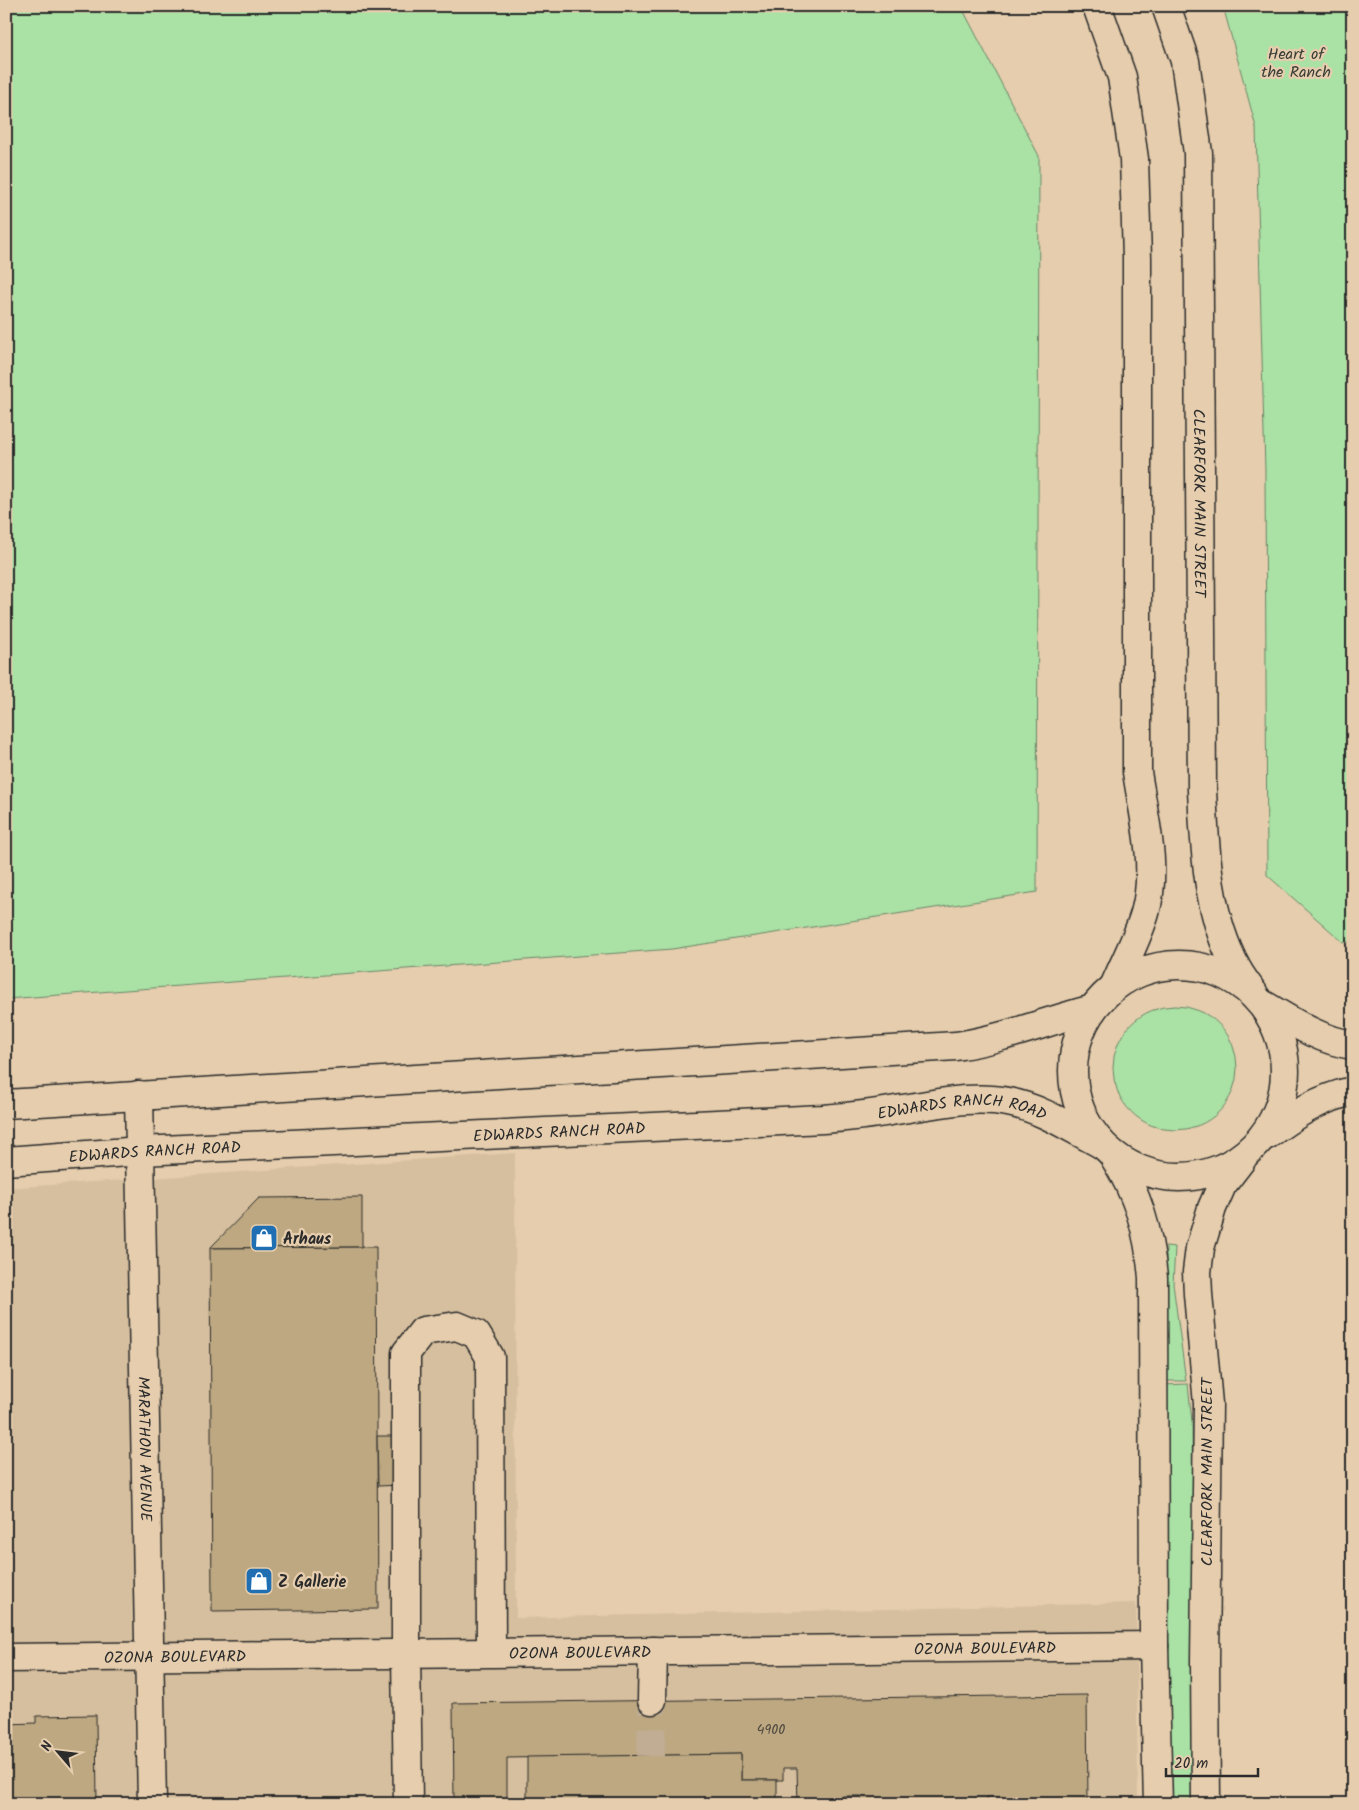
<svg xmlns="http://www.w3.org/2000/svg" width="1359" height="1810" font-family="Kalam,sans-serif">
  <rect width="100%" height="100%" fill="#e5cdad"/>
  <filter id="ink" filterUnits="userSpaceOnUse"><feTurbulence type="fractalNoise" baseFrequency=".02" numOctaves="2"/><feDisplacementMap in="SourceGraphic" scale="10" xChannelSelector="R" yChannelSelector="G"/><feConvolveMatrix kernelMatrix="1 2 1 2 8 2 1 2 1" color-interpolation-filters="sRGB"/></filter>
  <g filter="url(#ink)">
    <!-- built -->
    <polygon fill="#d6bf9e" points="515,1153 516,1618 1136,1603 1138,1804 6,1804 6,1188"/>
    <!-- green -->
    <g fill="#aae1a4" stroke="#6a8668">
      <polygon points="6,6 961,6 1039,156 1037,892 672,949 6,999"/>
      <polygon points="1223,6 1353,6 1353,942 1343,942 1267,875 1265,471 1256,127"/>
      <circle cx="1175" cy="1068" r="62"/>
      <polygon points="1166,1246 1175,1247 1173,1284 1186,1381 1166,1381"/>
      <polygon points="1188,1384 1192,1422 1197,1804 1168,1804 1163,1385"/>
    </g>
    <!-- building -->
    <g fill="#bda881" stroke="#2b2b2b">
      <polygon points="362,1197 362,1247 210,1248 259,1198"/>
      <polygon points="376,1247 378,1609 212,1611 210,1248"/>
      <polygon points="377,1436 402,1436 402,1485 378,1486"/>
      <polygon points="1087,1695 1088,1804 1004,1804 1003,1797 987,1797 987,1804 862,1804 861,1796 843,1796 843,1804 798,1804 797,1768 783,1768 783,1780 741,1780 741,1754 507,1758 507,1804 454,1804 453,1703"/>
      <polygon points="96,1715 97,1804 6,1804 6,1724 36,1723 36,1716"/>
      <polygon points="741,1754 741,1780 777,1780 777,1804 527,1804 527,1757"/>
    </g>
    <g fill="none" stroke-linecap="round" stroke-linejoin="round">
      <!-- minor-tunnel -->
      <polyline stroke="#c0ad93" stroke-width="28" stroke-dasharray="28 14" stroke-linecap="butt" points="651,1756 652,1700"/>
      <defs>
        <g id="minor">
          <path d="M 1097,6 L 1122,77 L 1134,159 L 1137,258 L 1137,772 C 1144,818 1158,867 1145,913 C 1138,937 1124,963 1114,987"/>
          <path id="s1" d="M 1166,6 L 1185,61 L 1198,153 L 1202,790 C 1205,851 1207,914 1237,969 C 1242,978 1248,986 1254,994"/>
          <circle cx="1179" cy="1071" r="106"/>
          <path d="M 1264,1005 C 1291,1021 1321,1041 1353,1045"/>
          <path id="s2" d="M 139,1095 L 152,1804"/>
          <path d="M 6,1104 L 956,1046 C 1003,1039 1047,1021 1093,1009"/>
          <path d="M 1267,1135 C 1296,1114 1317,1099 1353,1091"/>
          <path d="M 1113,1155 C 1138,1195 1149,1231 1153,1278 L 1154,1646 L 1158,1804"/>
          <path id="s3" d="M 6,1161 L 141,1151 L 823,1119 C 850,1117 876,1114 902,1109 C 937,1104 973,1095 1008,1102 C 1041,1108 1072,1129 1101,1144"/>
          <path id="s4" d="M 6,1658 L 1154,1646"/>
          <polyline points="652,1700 653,1651"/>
          <polyline points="408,1804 406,1652 406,1353 423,1331 457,1326 476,1334 490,1357 491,1652"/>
          <polyline points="1206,1804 1205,1661 1208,1404 1198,1294 1197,1272 1200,1248 1212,1208 1222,1185 1242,1159"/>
        </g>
      </defs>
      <!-- minor casing -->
      <use href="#minor" stroke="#2b2b2b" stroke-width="31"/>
      <!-- minor -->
      <use href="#minor" stroke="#e5cdad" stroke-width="28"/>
    </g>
  </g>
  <!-- icons -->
  <defs>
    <symbol id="shop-square" viewBox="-11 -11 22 22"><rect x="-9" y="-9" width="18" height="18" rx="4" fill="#1f6fb2" stroke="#e5cdad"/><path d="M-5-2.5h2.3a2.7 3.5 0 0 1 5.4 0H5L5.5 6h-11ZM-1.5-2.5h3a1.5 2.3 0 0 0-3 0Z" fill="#fff"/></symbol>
  </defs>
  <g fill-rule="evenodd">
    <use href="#shop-square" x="248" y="1222" width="32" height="32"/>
    <use href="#shop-square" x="243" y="1565" width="32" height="32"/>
  </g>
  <g text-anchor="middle" stroke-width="4.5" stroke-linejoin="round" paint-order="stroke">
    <!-- number labels -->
    <g font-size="14" fill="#504a40">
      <text x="771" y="1734">4900</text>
    </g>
    <!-- park labels -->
    <g font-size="16" fill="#383d37" stroke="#e5cdad">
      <text x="1296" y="59">Heart of<tspan x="1296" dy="18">the Ranch</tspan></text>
    </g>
    <!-- street labels -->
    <g font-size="16" fill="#2b2b2b" stroke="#e5cdad">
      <text dy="6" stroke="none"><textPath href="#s1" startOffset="501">CLEARFORK MAIN STREET</textPath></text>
      <text dy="6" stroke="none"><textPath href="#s3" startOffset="959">EDWARDS RANCH ROAD</textPath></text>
      <text dy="6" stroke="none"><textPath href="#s3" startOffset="554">EDWARDS RANCH ROAD</textPath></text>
      <text dy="6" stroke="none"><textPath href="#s3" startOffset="149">EDWARDS RANCH ROAD</textPath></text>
      <text dy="6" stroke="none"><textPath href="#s2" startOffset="354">MARATHON AVENUE</textPath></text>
      <text transform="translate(1206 1472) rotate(-90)" y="6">CLEARFORK MAIN STREET</text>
      <text dy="6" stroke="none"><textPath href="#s4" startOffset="979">OZONA BOULEVARD</textPath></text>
      <text dy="6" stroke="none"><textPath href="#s4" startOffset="574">OZONA BOULEVARD</textPath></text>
      <text dy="6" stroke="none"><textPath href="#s4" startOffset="169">OZONA BOULEVARD</textPath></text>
    </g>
    <!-- poi labels -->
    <g font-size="16" font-weight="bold" fill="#2b2b2b" stroke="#e5cdad" text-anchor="start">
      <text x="283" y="1244">Arhaus</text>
      <text x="278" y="1587">Z Gallerie</text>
    </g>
  </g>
  <!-- margin -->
  <rect width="1359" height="1810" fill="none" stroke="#e5cdad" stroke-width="25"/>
  <rect x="12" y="12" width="1334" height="1785" fill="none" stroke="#2b2b2b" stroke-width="2" filter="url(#ink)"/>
  <!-- north arrow -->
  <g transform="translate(58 1752) rotate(298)" stroke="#e5cdad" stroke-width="4" paint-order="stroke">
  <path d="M0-4L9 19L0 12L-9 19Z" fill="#2b2b2b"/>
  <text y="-8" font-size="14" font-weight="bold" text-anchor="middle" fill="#2b2b2b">N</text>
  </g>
  <!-- scale -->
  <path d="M1166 1768v8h92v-8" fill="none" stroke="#2b2b2b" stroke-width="2.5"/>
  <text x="1174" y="1768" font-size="15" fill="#2b2b2b" stroke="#e5cdad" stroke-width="4" paint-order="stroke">20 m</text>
</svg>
